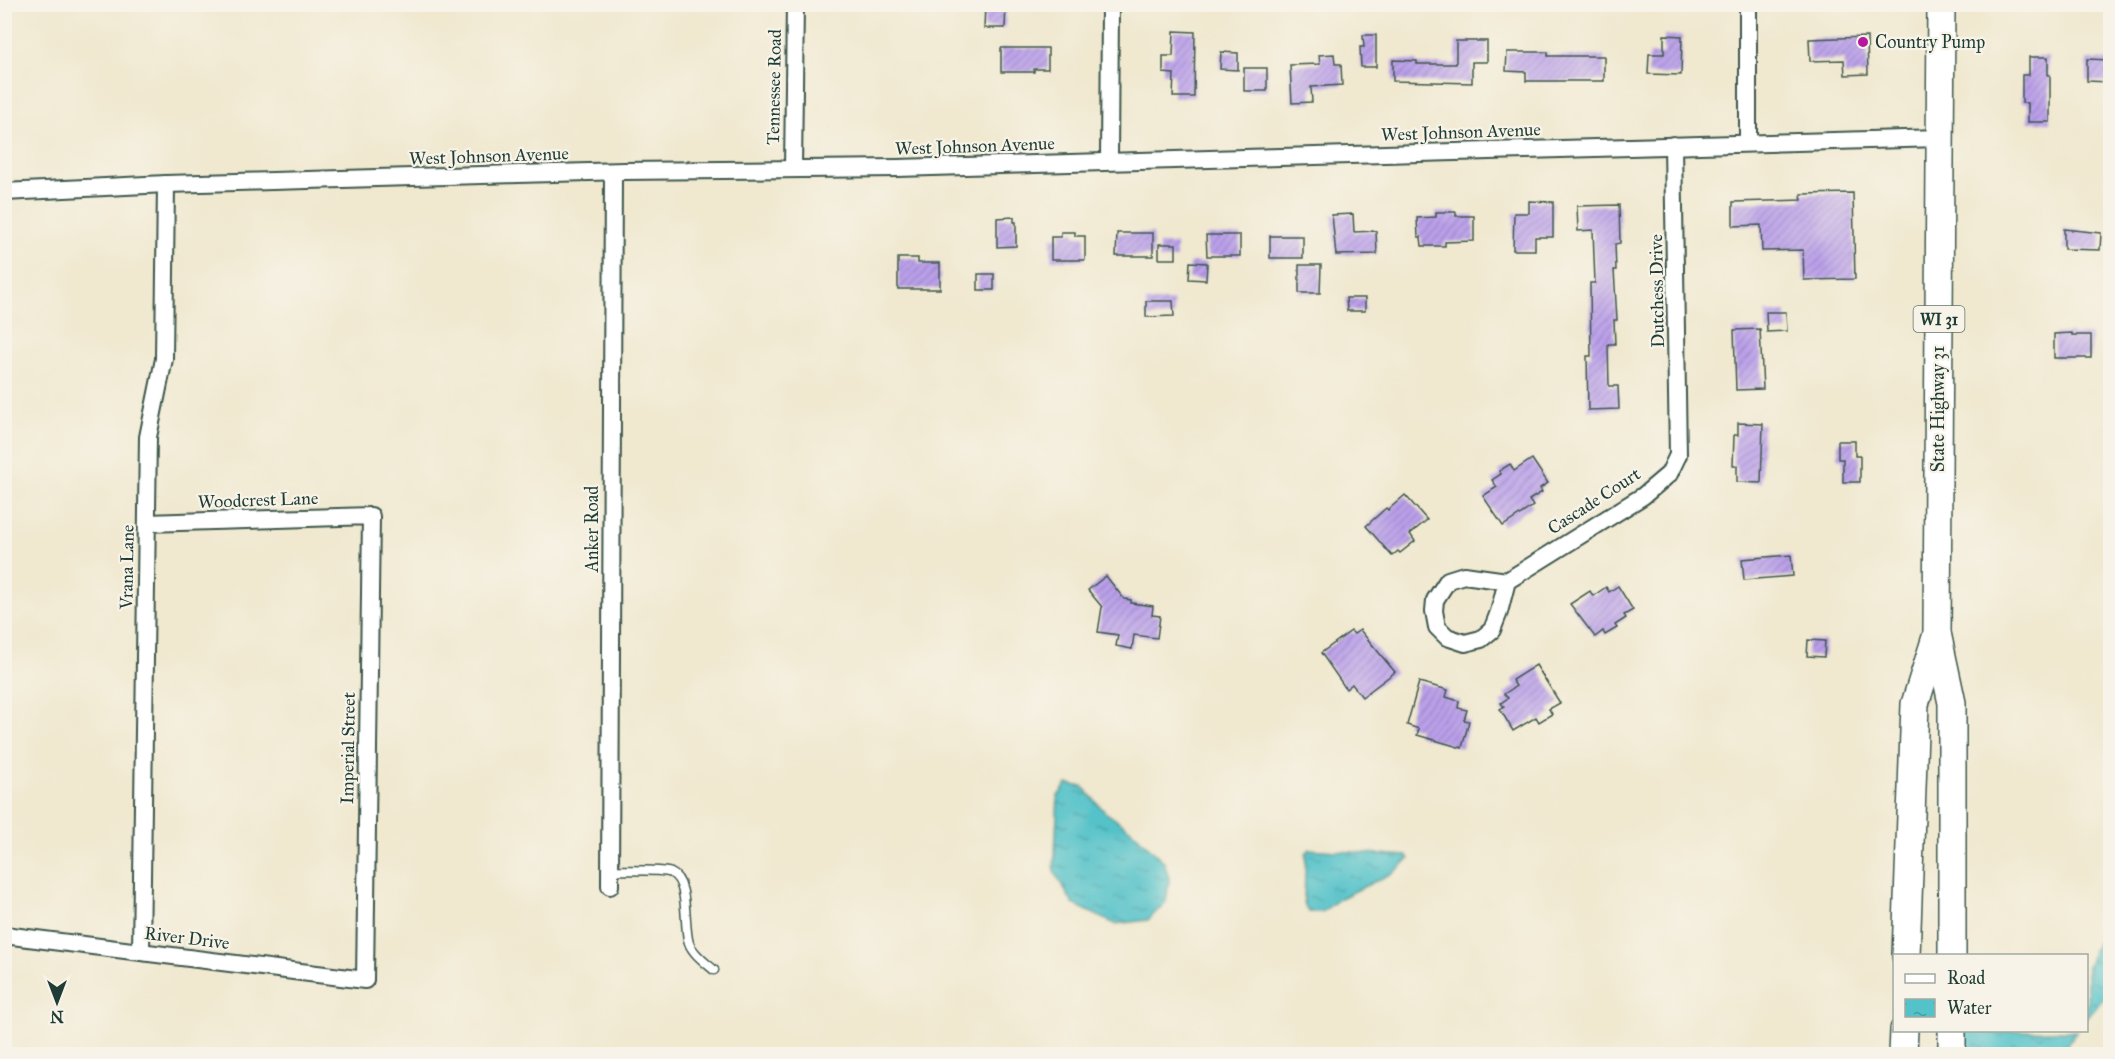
<svg xmlns="http://www.w3.org/2000/svg" width="2115" height="1059" font-family="'IM FELL Great Primer',serif">
  <defs>
    <pattern id="water-ripples" width="26" height="14" patternUnits="userSpaceOnUse" patternTransform="scale(1.5)"><rect width="26" height="14" fill="#54c2c9"/><path d="M2 4q2-2 4 0t4 0M15 11q2-2 4 0t4 0" fill="none" stroke="#459fa4"/></pattern>
    <pattern id="building-hatch" width="6" height="6" patternUnits="userSpaceOnUse" patternTransform="scale(1.5)"><rect width="6" height="6" fill="#bba0eb"/><path d="M-1 1l2-2M0 6l6-6M5 7l2-2" fill="none" stroke="#9784bf"/></pattern>
  </defs>
  <rect width="100%" height="100%" fill="#f7f3e8"/>
  <filter id="ink" filterUnits="userSpaceOnUse"><feTurbulence type="fractalNoise" baseFrequency=".0167" numOctaves="2"/><feDisplacementMap in="SourceGraphic" scale="12" xChannelSelector="R" yChannelSelector="G"/><feConvolveMatrix kernelMatrix="1 2 1 2 8 2 1 2 1" color-interpolation-filters="sRGB"/></filter>
  <filter id="wash" filterUnits="userSpaceOnUse"><feTurbulence type="fractalNoise" baseFrequency=".008" numOctaves="4" result="noise"/><feDisplacementMap in="SourceGraphic" scale="24" xChannelSelector="R" yChannelSelector="G"/><feGaussianBlur stdDeviation="1.35" result="paint"/><feColorMatrix in="noise" values="0 0 0 0 0 0 0 0 0 0 0 0 0 0 0 0 0 1.4 0 .05"/><feComposite in="paint" operator="in"/></filter>
  <g filter="url(#wash)">
    <rect width="100%" height="100%" fill="#f0e8cf"/>
    <!-- water -->
    <g fill="url(#water-ripples)" stroke="#3a807e" stroke-width="1.5">
      <polygon points="1067,784 1083,787 1105,812 1131,830 1164,862 1169,879 1166,902 1148,920 1115,924 1073,904 1054,871 1058,796"/>
      <polygon points="1309,849 1407,856 1409,859 1394,872 1339,899 1322,912 1309,912 1305,907 1304,900 1306,853"/>
      <polygon points="2110,914 2110,991 2087,1018 2087,966"/>
      <polygon points="1970,1031 2077,1031 2061,1054 1919,1054"/>
    </g>
    <g id="blocks">
      <!-- building -->
      <g fill="url(#building-hatch)">
        <polygon points="985,5 1006,5 1005,28 984,28"/>
        <polygon points="1174,31 1195,32 1194,97 1173,97 1174,74 1163,73 1163,56 1173,56"/>
        <polygon points="1363,35 1376,35 1376,67 1361,67 1360,47 1364,47"/>
        <polygon points="1664,35 1682,36 1681,75 1648,74 1649,54 1664,54"/>
        <polygon points="1867,37 1868,74 1845,75 1844,60 1810,61 1809,39"/>
        <polygon points="1456,41 1487,41 1487,62 1472,62 1472,83 1393,81 1393,60 1417,61 1417,64 1456,64"/>
        <polygon points="1001,48 1048,48 1048,69 1034,69 1034,72 1001,72"/>
        <polygon points="1221,52 1238,53 1238,70 1220,69"/>
        <polygon points="1507,52 1548,52 1548,56 1604,56 1604,81 1526,81 1526,72 1506,71"/>
        <polygon points="1334,54 1335,64 1341,64 1342,85 1311,87 1312,102 1292,103 1290,65 1320,64 1319,55"/>
        <polygon points="2029,57 2048,57 2048,75 2050,75 2050,122 2028,122 2028,103 2022,103 2022,75 2029,75"/>
        <polygon points="2087,59 2110,60 2110,82 2087,81"/>
        <rect x="1244" y="68" width="23" height="23"/>
        <polygon points="1853,193 1855,279 1804,280 1803,250 1762,251 1761,225 1733,226 1733,202 1802,200 1801,194"/>
        <polygon points="1529,201 1553,202 1553,237 1535,237 1535,250 1513,250 1514,213 1529,213"/>
        <polygon points="1619,205 1620,243 1615,244 1616,270 1614,270 1617,320 1614,320 1615,344 1608,344 1609,386 1618,386 1619,409 1588,410 1587,356 1591,356 1590,283 1595,283 1593,230 1578,231 1577,206"/>
        <polygon points="1436,212 1456,212 1456,216 1474,216 1474,241 1445,242 1445,246 1422,246 1421,237 1418,237 1417,218 1436,217"/>
        <polygon points="1353,214 1354,232 1376,231 1377,254 1336,255 1332,215"/>
        <polygon points="1014,217 1014,222 1016,222 1016,246 997,247 997,218"/>
        <polygon points="2064,229 2101,233 2100,250 2064,249"/>
        <polygon points="1061,232 1075,232 1075,236 1085,236 1085,260 1051,260 1051,237 1061,237"/>
        <polygon points="1117,233 1153,233 1153,256 1116,256"/>
        <polygon points="1206,235 1240,235 1240,256 1207,256"/>
        <rect x="1270" y="236" width="33" height="22"/>
        <rect x="1159" y="244" width="17" height="15"/>
        <polygon points="898,258 918,258 918,263 940,263 940,289 898,289"/>
        <polygon points="1190,262 1207,263 1206,280 1189,279"/>
        <polygon points="1299,265 1321,265 1320,293 1299,293"/>
        <rect x="978" y="274" width="16" height="16"/>
        <polygon points="1346,298 1365,298 1365,311 1347,311"/>
        <polygon points="1146,301 1173,301 1174,316 1146,317"/>
        <polygon points="1766,312 1786,312 1787,331 1767,332"/>
        <polygon points="1760,329 1763,389 1736,390 1734,330"/>
        <polygon points="2072,333 2072,335 2091,335 2091,358 2054,358 2054,334"/>
        <polygon points="1738,423 1763,424 1761,483 1737,482 1737,466 1733,466 1734,435 1738,435"/>
        <polygon points="1838,441 1855,441 1855,456 1860,456 1860,482 1843,482 1843,459 1838,459"/>
        <polygon points="1532,459 1548,483 1540,488 1542,492 1529,500 1533,506 1503,526 1483,496 1497,487 1492,480 1501,474 1499,471 1510,464 1514,471"/>
        <polygon points="1405,495 1427,520 1410,534 1415,541 1400,553 1398,551 1392,556 1366,526 1386,508 1388,510"/>
        <polygon points="1791,555 1793,576 1744,580 1742,559"/>
        <polygon points="1106,576 1124,599 1131,600 1131,603 1153,606 1152,615 1160,616 1157,638 1134,635 1132,649 1116,646 1118,635 1098,632 1102,607 1088,590"/>
        <polygon points="1618,586 1633,610 1624,615 1626,618 1615,625 1617,628 1605,635 1603,631 1595,637 1570,604 1590,591 1593,596 1606,587 1609,592"/>
        <polygon points="1360,630 1395,672 1362,697 1352,684 1346,689 1321,653 1351,631 1354,634"/>
        <polygon points="1808,640 1825,641 1824,657 1807,656"/>
        <polygon points="1536,665 1560,703 1549,709 1552,714 1539,722 1536,717 1513,731 1500,709 1504,707 1501,703 1508,698 1504,694 1516,686 1512,680"/>
        <polygon points="1419,682 1448,690 1446,697 1459,701 1458,708 1467,710 1464,720 1469,721 1462,748 1417,735 1419,729 1407,725"/>
      </g>
    </g>
  </g>
  <g filter="url(#ink)">
    <use href="#blocks" fill-opacity="0" stroke="#3e574b" stroke-width="1.5"/>
    <g fill="none" stroke-linecap="round" stroke-linejoin="round">
      <defs>
        <path id="lane" d="M 610,870 C 622,871 663,869 671,873 C 690,881 683,926 689,943 C 693,954 706,963 714,970"/>
        <g id="street">
          <polyline points="1748,142 1748,4"/>
          <polyline points="1109,161 1110,4"/>
          <polyline points="793,169 795,4"/>
          <polyline points="4,192 166,184 377,178 624,171 898,168 1940,138"/>
          <polyline points="1507,581 1499,612 1492,630 1481,639 1465,643 1447,637 1437,627 1434,611 1435,600 1448,580 1464,575 1507,581 1643,496 1669,474 1678,455 1673,145"/>
          <polyline points="610,886 613,172"/>
          <polyline points="4,935 365,980 371,516 147,523"/>
          <polyline points="141,952 148,437 164,359 166,184"/>
        </g>
        <g id="primary">
          <polyline points="1941,4 1937,633 1952,703 1952,956"/>
          <polyline points="1906,956 1915,704 1937,634"/>
          <polyline points="1903,1054 1904,1030"/>
          <polyline points="1952,1054 1952,1030"/>
        </g>
      </defs>
      <!-- lane casing -->
      <use href="#lane" stroke="#3e574b" stroke-width="11"/>
      <!-- street casing -->
      <use href="#street" stroke="#3e574b" stroke-width="20"/>
      <!-- primary casing -->
      <use href="#primary" stroke="#3e574b" stroke-width="30"/>
      <!-- lane -->
      <use href="#lane" stroke="#fff" stroke-width="8"/>
      <!-- street -->
      <use href="#street" stroke="#fff" stroke-width="16"/>
      <!-- primary -->
      <use href="#primary" stroke="#fff" stroke-width="27"/>
    </g>
  </g>
  <!-- markers -->
  <circle fill="#b5179e" stroke="#f7f3e8" stroke-width="2" cx="1863" cy="42" r="6"/>
  <g text-anchor="middle" stroke-width="4.5" stroke-linejoin="round" paint-order="stroke">
    <!-- shield labels -->
    <rect fill="#f7f3e8" stroke="#60746a" stroke-width="1.5" x="1913.5" y="306" width="51" height="26" rx="4.5"/>
    <g font-size="16" font-weight="bold" fill="#1f3d34">
      <text x="1939" y="325">WI 31</text>
    </g>
    <!-- poi labels -->
    <g font-size="18" fill="#1f3d34" stroke="#f7f3e8" text-anchor="start">
      <text x="1875" y="48">Country Pump</text>
    </g>
    <!-- street labels -->
    <g font-size="18" fill="#1f3d34" stroke="#f7f3e8">
      <text transform="translate(774 87) rotate(-89)" y="6">Tennessee Road</text>
      <text transform="translate(1461 132) rotate(-2)" y="6">West Johnson Avenue</text>
      <text transform="translate(975 146) rotate(-2)" y="6">West Johnson Avenue</text>
      <text transform="translate(489 156) rotate(-2)" y="6">West Johnson Avenue</text>
      <text transform="translate(1657 291) rotate(-91)" y="6">Dutchess Drive</text>
      <text transform="translate(1938 409) rotate(-90)" y="6">State Highway 31</text>
      <text transform="translate(258 500) rotate(-2)" y="6">Woodcrest Lane</text>
      <text transform="translate(1594 501) rotate(-33)" y="6">Cascade Court</text>
      <text transform="translate(592 529) rotate(-90)" y="6">Anker Road</text>
      <text transform="translate(127 567) rotate(-89)" y="6">Vrana Lane</text>
      <text transform="translate(348 748) rotate(-89)" y="6">Imperial Street</text>
      <text transform="translate(187 938) rotate(7)" y="6">River Drive</text>
    </g>
  </g>
  <!-- margin -->
  <rect width="2115" height="1059" fill="none" stroke="#f7f3e8" stroke-width="24"/>
  <!-- legend -->
  <rect x="1893" y="954" width="195" height="78" fill="#f7f3e8" stroke="#a1aaa0" stroke-width="1.5"/>
  <rect x="1905" y="974" width="30" height="9" fill="#ffffff" stroke="#a1aaa0" stroke-width="1.5"/>
  <text x="1947" y="984" font-size="18" fill="#1f3d34">Road</text>
  <rect x="1905" y="999" width="30" height="18" fill="url(#water-ripples)" stroke="#a1aaa0" stroke-width="1.5"/>
  <text x="1947" y="1014" font-size="18" fill="#1f3d34">Water</text>
  <!-- north arrow -->
  <g transform="translate(57 1002) rotate(180)" stroke="#f7f3e8" stroke-width="4.5" paint-order="stroke">
  <path d="M0-4.5L10 22L0 15L-10 22Z" fill="#1f3d34"/>
  <text y="-9" font-size="16" font-weight="bold" text-anchor="middle" fill="#1f3d34">N</text>
  </g>
</svg>
